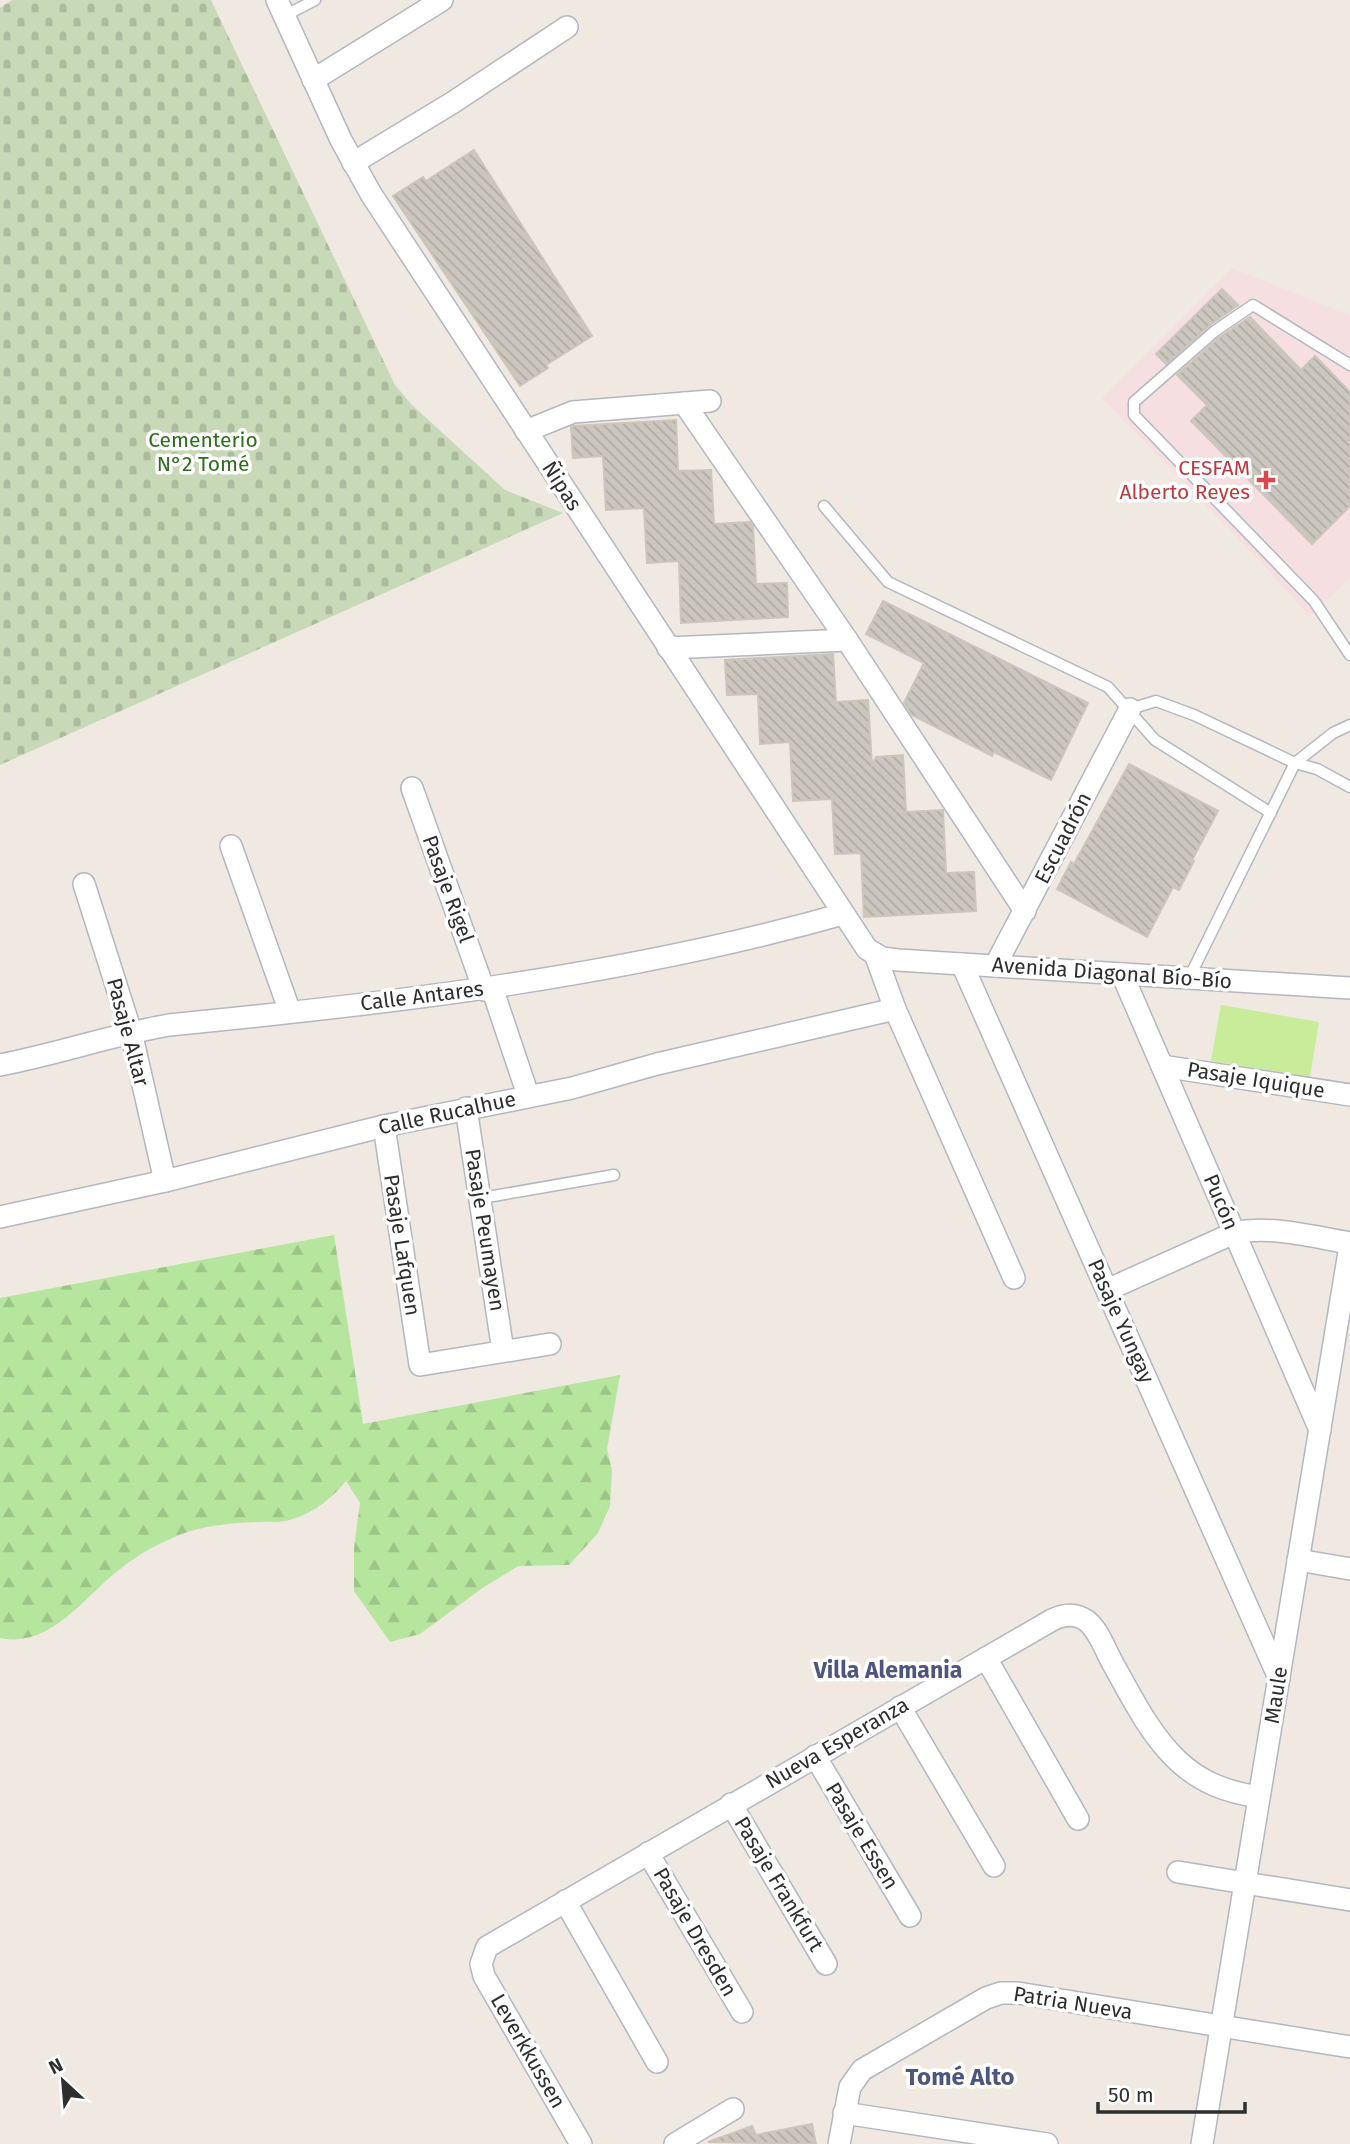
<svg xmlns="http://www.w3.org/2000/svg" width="1350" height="2144" font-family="'Fira Sans',sans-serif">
  <defs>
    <pattern id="forest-firs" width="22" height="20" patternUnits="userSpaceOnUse" patternTransform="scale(1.75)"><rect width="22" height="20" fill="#b6e59e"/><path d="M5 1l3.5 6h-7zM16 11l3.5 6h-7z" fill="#9dc588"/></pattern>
    <pattern id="cemetery-stones" width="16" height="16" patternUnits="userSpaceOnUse" patternTransform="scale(1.75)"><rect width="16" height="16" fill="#c8d9b8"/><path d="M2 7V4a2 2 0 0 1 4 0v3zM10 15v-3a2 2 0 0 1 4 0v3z" fill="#acbb9e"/></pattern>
    <pattern id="building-back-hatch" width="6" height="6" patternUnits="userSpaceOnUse" patternTransform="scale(1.75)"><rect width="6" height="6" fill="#cbc7bf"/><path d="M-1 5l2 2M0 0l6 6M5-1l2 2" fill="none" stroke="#afaba4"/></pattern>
  </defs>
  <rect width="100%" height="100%" fill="#efe9e1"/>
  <!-- medical -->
  <polygon fill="#f5dfe0" points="1232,268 1350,316 1350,577 1310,617 1262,563 1102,398"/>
  <!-- forest -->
  <path fill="url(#forest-firs)" d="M 334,1235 L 363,1424 L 620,1375 L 607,1449 L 612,1471 L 610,1506 L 598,1533 L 569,1565 L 518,1566 L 481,1589 L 420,1634 L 390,1642 L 354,1591 L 354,1548 L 360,1503 L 346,1481 C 332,1499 308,1517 285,1521 C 276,1523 267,1521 258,1522 C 228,1523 197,1526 170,1539 C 154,1546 138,1555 124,1566 C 87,1592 53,1649 0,1638 L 0,1298 Z"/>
  <!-- cemetery -->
  <polygon fill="url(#cemetery-stones)" points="12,0 211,0 395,385 412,405 505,490 563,513 0,765 0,8"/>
  <!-- pitch -->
  <polygon fill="#c9ec9a" points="1221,1005 1319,1022 1310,1077 1211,1061"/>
  <!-- building -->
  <g fill="url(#building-back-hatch)" stroke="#cbc5ba" stroke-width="2">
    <polygon points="474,150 592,336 546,365 548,368 520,386 393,196 423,177 426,181"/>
    <polygon points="1222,289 1238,305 1210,325 1166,364 1156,354"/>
    <polygon points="1250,317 1301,370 1315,356 1350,392 1350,506 1312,544 1191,421 1207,405 1177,375 1220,337"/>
    <polygon points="676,420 678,471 711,470 714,524 750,522 753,526 756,584 787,583 788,617 681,623 679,561 647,563 644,508 606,510 603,456 573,458 571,427 573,426"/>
    <polygon points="883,601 1088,703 1051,780 994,752 992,756 912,715 904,703 924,663 866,634"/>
    <polygon points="833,654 836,702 868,700 872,765 876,757 903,755 906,812 943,810 946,873 974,872 976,911 864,917 861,853 835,854 832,799 793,801 790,742 760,744 758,694 727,695 725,660"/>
    <polygon points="1129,764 1218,811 1192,860 1194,861 1179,890 1173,887 1147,937 1057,889 1071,862 1074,864"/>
    <polygon points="812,2124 816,2144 708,2142 752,2126 756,2135"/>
  </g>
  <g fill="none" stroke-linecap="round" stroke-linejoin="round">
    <defs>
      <g id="lane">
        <polyline points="284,16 315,0"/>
        <polyline points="1350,365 1253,305 1215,331 1134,402 1134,415 1314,601 1350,655"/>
        <polyline points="824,506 888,582 1108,687 1155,740 1271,813"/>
        <polyline points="1130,709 1156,701 1194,715 1295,763 1333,733 1350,725"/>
        <polyline points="1189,978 1295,763 1317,769 1350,787"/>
        <polyline points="482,1198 614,1175"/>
      </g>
      <g id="street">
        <polyline points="277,0 341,140 371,194 867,949 882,958 898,960 1350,988"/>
        <polyline points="313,80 442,0"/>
        <polyline points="353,163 452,103 567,27"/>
        <polyline points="684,403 847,640 1025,911"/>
        <polyline points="526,431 573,412 710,401"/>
        <polyline points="668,648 847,640"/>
        <polyline points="412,788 484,990"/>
        <polyline points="231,846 290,1012"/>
        <polyline points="84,884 131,1032 165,1181"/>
        <polyline points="875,954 895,1009 1014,1278"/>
        <polyline points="962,964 1279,1678"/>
        <polyline points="995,966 1130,709"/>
        <polyline points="1122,974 1320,1430"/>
        <polyline points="492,988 528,1095"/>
        <path d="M 0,1065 C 57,1054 112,1035 169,1025 C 395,1003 624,976 843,914"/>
        <polyline points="1162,1066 1350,1095"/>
        <polyline points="466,1108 503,1351"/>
        <polyline points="384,1126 420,1365 550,1344"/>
        <polyline points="0,1217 165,1181 384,1126 572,1088 657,1064 895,1009"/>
        <path d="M 1107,1290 L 1234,1233 C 1272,1225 1313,1237 1350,1243"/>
        <polyline points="1298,1560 1350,1569"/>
        <polyline points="986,1658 1078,1819"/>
        <polyline points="900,1707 994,1866"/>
        <polyline points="815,1756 910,1916"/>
        <polyline points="731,1804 826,1964"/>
        <polyline points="648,1853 742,2012"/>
        <polyline points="1178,1872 1350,1900"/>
        <polyline points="565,1901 657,2062"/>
        <polyline points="844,2113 1047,2144"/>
        <path d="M 581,2144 L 484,1976 L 481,1964 L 487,1947 L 1052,1620 C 1064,1614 1076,1613 1087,1621 C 1099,1631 1105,1649 1112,1662 C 1131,1696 1149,1733 1177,1760 C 1201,1783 1227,1792 1259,1797"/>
        <polyline points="675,2144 733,2109"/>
        <polyline points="839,2144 850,2087 862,2070 986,1998 1001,1993 1018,1993 1350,2047"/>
        <polyline points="1202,2144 1350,1246"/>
      </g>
    </defs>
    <!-- lane casing -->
    <use href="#lane" stroke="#b4b7c1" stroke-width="13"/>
    <!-- street casing -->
    <use href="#street" stroke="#b4b7c1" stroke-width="24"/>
    <!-- lane -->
    <use href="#lane" stroke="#fff" stroke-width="10"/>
    <!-- street -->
    <use href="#street" stroke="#fff" stroke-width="21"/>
  </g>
  <!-- markers -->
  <path fill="#e0444e" stroke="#fff" stroke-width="2.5" d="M1262.5 469.5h7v7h7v7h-7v7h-7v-7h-7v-7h7z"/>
  <g text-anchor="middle" stroke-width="7" stroke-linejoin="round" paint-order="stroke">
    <!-- park labels -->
    <g font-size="21" fill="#2c6e1b" stroke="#fff">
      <text x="203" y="447">Cementerio<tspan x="203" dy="24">N°2 Tomé</tspan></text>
    </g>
    <!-- health labels -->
    <g font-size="21" fill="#be3a42" stroke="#fff" text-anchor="end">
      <text x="1250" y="475">CESFAM<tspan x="1250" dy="24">Alberto Reyes</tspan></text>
    </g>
    <!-- street labels -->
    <g font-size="21" fill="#2e2e2e" stroke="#fff">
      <text transform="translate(562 486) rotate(57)" y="7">Ñipas</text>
      <text transform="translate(1063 838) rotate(-63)" y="7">Escuadrón</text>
      <text transform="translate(448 889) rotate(70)" y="7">Pasaje Rigel</text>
      <text transform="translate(1112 973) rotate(4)" y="7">Avenida Diagonal Bío-Bío</text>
      <text transform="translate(422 996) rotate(-7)" y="7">Calle Antares</text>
      <text transform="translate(128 1032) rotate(75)" y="7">Pasaje Altar</text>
      <text transform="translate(1256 1080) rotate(9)" y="7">Pasaje Iquique</text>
      <text transform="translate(447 1113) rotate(-12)" y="7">Calle Rucalhue</text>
      <text transform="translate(1221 1202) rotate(67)" y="7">Pucón</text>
      <text transform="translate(485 1230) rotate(81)" y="7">Pasaje Peumayen</text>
      <text transform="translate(402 1245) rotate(81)" y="7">Pasaje Lafquen</text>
      <text transform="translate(1121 1321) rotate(66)" y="7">Pasaje Yungay</text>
      <text transform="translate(1276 1695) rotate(-81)" y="7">Maule</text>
      <text transform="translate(837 1743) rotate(-30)" y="7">Nueva Esperanza</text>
      <text transform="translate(862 1836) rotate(59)" y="7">Pasaje Essen</text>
      <text transform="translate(779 1884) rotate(59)" y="7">Pasaje Frankfurt</text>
      <text transform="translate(695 1932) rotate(60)" y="7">Pasaje Dresden</text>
      <text transform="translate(1073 2003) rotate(9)" y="7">Patria Nueva</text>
      <text transform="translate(528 2051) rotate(60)" y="7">Leverkkussen</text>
    </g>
    <!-- neighbourhood labels -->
    <g font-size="23" font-weight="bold" fill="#4d5680" stroke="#fff">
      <text x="888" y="1678">Villa Alemania</text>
    </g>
    <!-- quarter labels -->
    <g font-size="24" font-weight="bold" fill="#4d5680" stroke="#fff">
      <text x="960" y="2085">Tomé Alto</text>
    </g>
  </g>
  <!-- north arrow -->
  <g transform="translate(63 2081) rotate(334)" stroke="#ffffff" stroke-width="5" paint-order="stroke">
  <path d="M0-5L12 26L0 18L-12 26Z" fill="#2e2e2e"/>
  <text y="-10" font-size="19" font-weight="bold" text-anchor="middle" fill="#2e2e2e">N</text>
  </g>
  <!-- scale -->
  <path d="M1098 2102v10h147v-10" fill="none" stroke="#2e2e2e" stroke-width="3.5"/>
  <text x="1108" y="2102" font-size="21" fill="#2e2e2e" stroke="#ffffff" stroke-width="5" paint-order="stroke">50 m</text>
</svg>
